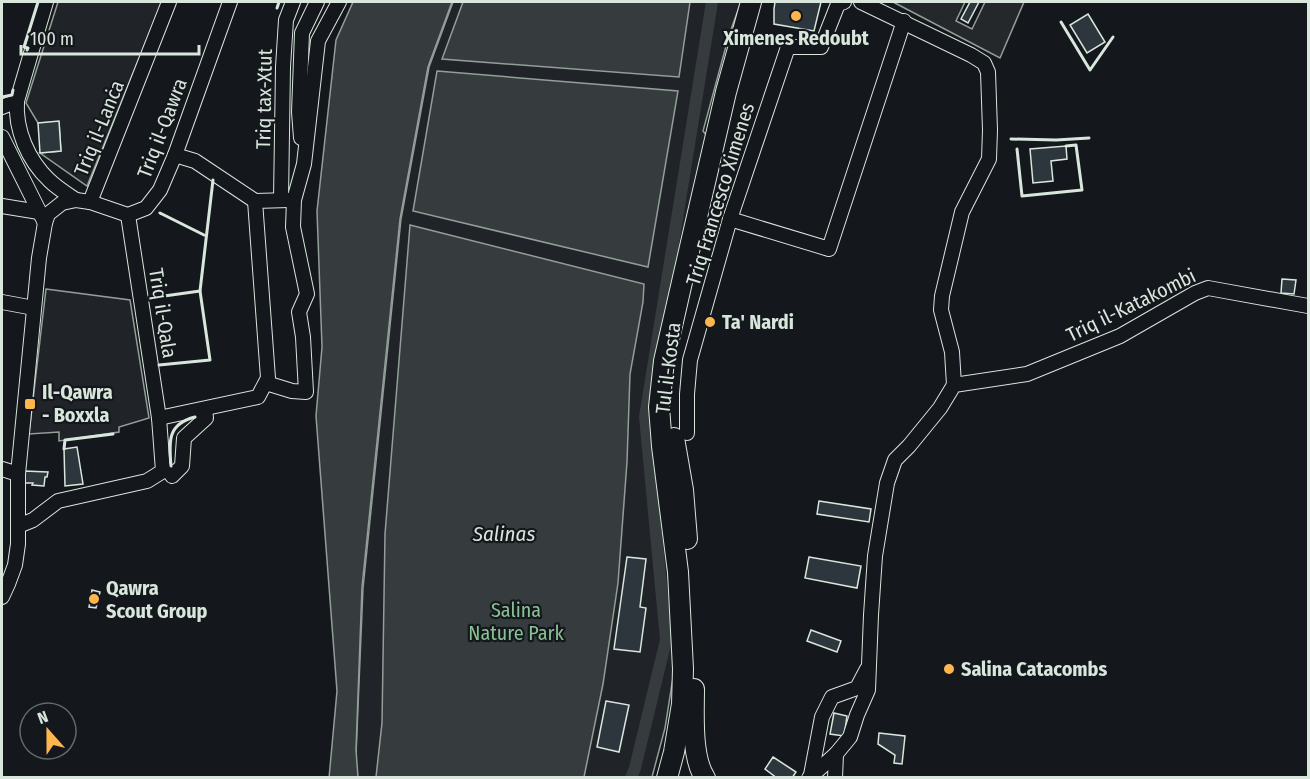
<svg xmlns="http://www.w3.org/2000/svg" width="1310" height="779" font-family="'Fira Sans Condensed',sans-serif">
  <rect width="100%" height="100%" fill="#14181c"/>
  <!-- green -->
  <g fill="#202428" stroke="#939e99" stroke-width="1.5">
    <polygon points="58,2 162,2 87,186 40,153 61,151 59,122 38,123 26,103"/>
    <polygon points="453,2 741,2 729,35 703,131 707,136 654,412 674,642 674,671 665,728 652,777 355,778 363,588 401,219 429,67"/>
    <polygon points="46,289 130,300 149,418 119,427 119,432 59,441 59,432 29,434"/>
  </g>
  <!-- parking -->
  <polygon fill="#24282b" stroke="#939e99" stroke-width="1.5" points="893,2 965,2 956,21 972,29 985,2 1024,2 1000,58"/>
  <!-- water -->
  <g fill="#363b3e" stroke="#939e99" stroke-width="1.5">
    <polygon points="353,2 452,2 428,67 400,219 362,587 356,750 358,777 329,778 337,691 316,416 322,347 317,211 336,40"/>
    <polygon points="463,2 690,2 679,77 442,59"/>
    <polygon points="437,71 678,91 648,267 413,211"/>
    <polygon points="410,225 644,284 643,302 630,374 627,462 618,583 603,684 584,777 376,777 382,723 385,534"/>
  </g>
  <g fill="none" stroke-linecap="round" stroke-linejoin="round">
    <!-- canal -->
    <polyline stroke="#363b3e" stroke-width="12" points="631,778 635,768 666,640 645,417 712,2"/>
  </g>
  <!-- building -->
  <g fill="#2c363c" stroke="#d8e6dc" stroke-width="1.5">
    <polygon points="775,2 821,2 814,31 774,24 774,9"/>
    <polygon points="970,2 979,2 968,23 961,19"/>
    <polygon points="1088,14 1105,42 1087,53 1070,25"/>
    <polygon points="59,121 61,151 40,153 38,123"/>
    <polygon points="1066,146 1067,159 1051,161 1053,181 1033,183 1030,149"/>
    <polygon points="1282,279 1296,280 1294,294 1281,293"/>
    <polygon points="77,447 83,484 65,486 64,449"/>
    <polygon points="24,471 48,472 47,477 45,477 44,486 32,485 33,483 24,483"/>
    <polygon points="819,501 871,509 869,522 817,514"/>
    <polygon points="627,557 646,559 640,607 646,608 640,652 614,649"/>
    <polygon points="809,557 861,566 857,588 805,578"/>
    <polygon points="92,590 100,592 96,608 89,607"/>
    <polygon points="811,630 841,641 837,652 807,641"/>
    <polygon points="606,701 629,705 619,752 597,747"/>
    <polygon points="834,713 847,716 844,736 830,734"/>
    <polygon points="879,733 905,736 902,764 894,763 895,755 878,744"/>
    <polygon points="773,757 796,772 792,778 777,778 765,769"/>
  </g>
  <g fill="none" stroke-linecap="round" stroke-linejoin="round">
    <defs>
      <g id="minor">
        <polyline points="861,2 971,55 984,63 988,72 990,130 989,159 962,212 942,296 941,310 952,352 954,385"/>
        <path d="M 17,101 C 15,130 28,160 49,180 C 57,188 67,194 76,200"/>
        <polyline points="2,107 17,101 46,2"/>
        <polyline points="2,137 45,223"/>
        <polyline points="301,138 299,112 302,33 317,2"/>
        <polyline points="175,155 195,161 255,201 289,200"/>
        <polyline points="281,199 283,67 286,20 293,2"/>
        <polyline points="90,202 169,2"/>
        <polyline points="2,206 39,212"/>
        <polyline points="730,219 829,249 904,21"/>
        <polyline points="2,302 34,308"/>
        <polyline points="266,383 292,391 306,392 303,337 299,312 307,294 293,227 294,200 304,164 318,41 339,2"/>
        <polyline points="159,418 258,397 268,378 255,201"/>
        <polyline points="687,433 687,394 690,360 730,219 788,47 821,47 838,4 844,2"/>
        <polyline points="2,469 18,474"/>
        <polyline points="163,471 169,471 172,476 182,466 184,438 206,418 205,409"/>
        <polyline points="18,526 33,520 58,501 147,481 163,471 159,418 128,215"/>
        <polyline points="2,597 8,584 15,565 18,544 18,474 39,258 45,223 48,214 62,203 76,200 90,202 128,215 146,208 160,190 175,155 230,2"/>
        <polyline points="811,775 822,717 832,697 857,688 867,669"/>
        <polyline points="809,778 836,754 850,737 857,715 868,690 871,615 875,556 887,483 895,460 909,446 940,408 954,385 1027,374 1120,336 1195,293 1208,288 1308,306"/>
        <polyline points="835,778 836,754"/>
      </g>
      <g id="highway">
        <polyline points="674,438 683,490 687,539"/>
        <path d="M 694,689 C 694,713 691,757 705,778"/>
        <polyline points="667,778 674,752 682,704 683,669 678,572 662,446 659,407 664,361 690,247 726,92 751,2"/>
      </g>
    </defs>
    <!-- minor casing -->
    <use href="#minor" stroke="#d8e6dc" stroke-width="16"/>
    <!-- highway casing -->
    <use href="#highway" stroke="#d8e6dc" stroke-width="22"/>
    <!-- minor -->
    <use href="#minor" stroke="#14181c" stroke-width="14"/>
    <!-- highway -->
    <use href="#highway" stroke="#14181c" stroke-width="20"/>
    <!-- wall -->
    <g stroke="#d8e6dc" stroke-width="3">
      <polyline points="277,8 279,2"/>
      <polyline points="1061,22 1090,70 1113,37"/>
      <polyline points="27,50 28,48 24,47 38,2"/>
      <polyline points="2,97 12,95 13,90"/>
      <polyline points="1011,139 1056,140 1089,138"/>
      <polyline points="1017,149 1022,196 1082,190 1076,145 1066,146"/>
      <polyline points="160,213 204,235"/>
      <polyline points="200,291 213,180"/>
      <polyline points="150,298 200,291 210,360 159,365"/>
      <polyline points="64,449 65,440 113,434"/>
      <path d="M 171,466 C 169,442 167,424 195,417"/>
    </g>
  </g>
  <!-- markers -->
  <g fill="#ffb74d" stroke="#14181c" stroke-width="2">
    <circle cx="796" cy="16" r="6"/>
    <circle cx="710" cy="322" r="6"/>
    <rect x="24" y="398" width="12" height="12" rx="3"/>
    <circle cx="94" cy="599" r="6"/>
    <circle cx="949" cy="669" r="6"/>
  </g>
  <g text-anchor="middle" stroke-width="4.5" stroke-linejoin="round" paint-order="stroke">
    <!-- poi labels -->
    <g font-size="20" font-weight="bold" fill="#d8e6dc" stroke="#14181c" text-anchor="start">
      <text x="796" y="45" text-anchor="middle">Ximenes Redoubt</text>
      <text x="722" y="329">Ta' Nardi</text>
      <text x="42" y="399">Il-Qawra<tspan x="42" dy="23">- Boxxla</tspan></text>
      <text x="106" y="595">Qawra<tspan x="106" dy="23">Scout Group</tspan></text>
      <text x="961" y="676">Salina Catacombs</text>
    </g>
    <!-- street labels -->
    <g font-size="20" fill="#d8e6dc" stroke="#14181c">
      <text transform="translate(264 99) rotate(-89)" y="7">Triq tax-Xtut</text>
      <text transform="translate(99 128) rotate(-68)" y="7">Triq il-Lanċa</text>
      <text transform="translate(162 128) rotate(-69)" y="7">Triq il-Qawra</text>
      <text transform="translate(720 194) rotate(-73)" y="7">Triq Francesco Ximenes</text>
      <text transform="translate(1131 305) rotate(-26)" y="7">Triq il-Katakombi</text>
      <text transform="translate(163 313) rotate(81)" y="7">Triq il-Qala</text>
      <text transform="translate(668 368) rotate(-83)" y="7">Tul il-Kosta</text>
    </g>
    <!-- park labels -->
    <g font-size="20" fill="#8ac095" stroke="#14181c">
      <text x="516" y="617">Salina<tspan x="516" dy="23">Nature Park</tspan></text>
    </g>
    <!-- water labels -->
    <g font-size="21" font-style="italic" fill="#d8e6dc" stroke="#14181c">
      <text x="504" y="541">Salinas</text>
    </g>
  </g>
  <!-- border -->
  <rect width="1310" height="779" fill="none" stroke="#d8e6dc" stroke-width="6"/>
  <!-- north arrow -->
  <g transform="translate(48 731) rotate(339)"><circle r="28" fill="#14181c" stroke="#626a69" stroke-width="1.5"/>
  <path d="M0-4.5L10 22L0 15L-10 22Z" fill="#ffb74d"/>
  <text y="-9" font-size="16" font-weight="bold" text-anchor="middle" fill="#d8e6dc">N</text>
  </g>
  <!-- scale -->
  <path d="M21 45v9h178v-9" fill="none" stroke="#d8e6dc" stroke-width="3"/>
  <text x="30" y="45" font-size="18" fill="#d8e6dc" stroke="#14181c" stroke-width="4.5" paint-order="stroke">100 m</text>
</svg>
